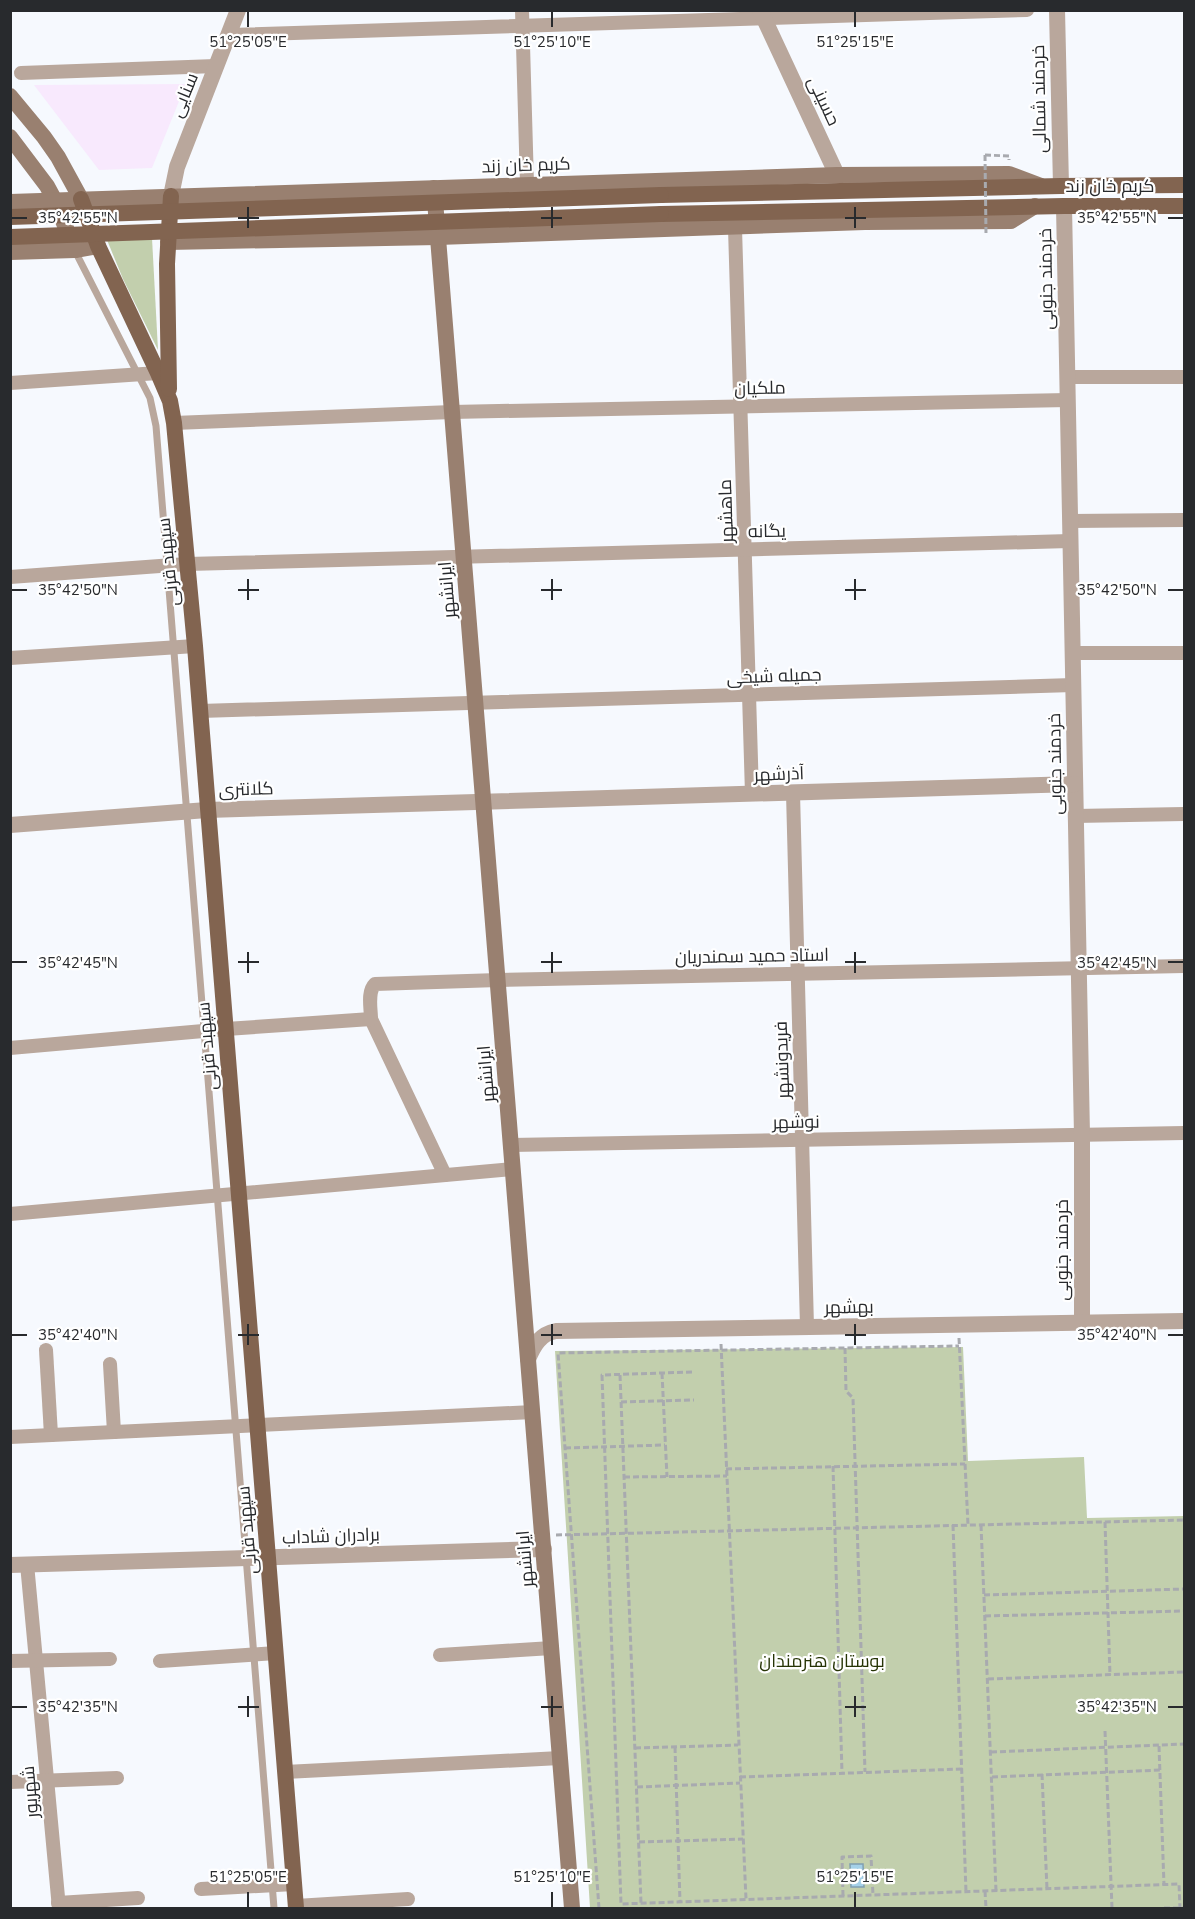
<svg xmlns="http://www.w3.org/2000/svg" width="1195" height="1919" font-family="'Nunito Sans',Cairo,sans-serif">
  <rect width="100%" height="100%" fill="#f6f9fe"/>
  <!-- education -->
  <polygon fill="#f8e9fd" points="186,84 152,168 99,170 34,85"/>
  <!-- green -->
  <g fill="#c2cfad">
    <polygon points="152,238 158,350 123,279 107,240"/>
    <polygon points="963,1347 968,1461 1084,1457 1087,1518 1184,1516 1184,1908 590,1908 555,1351"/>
  </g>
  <!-- water -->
  <polygon fill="#a5d1e9" stroke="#809fb1" stroke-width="1.5" points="850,1864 863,1864 864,1887 851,1887"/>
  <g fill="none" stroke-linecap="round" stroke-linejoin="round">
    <!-- path -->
    <g stroke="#a8aaaf" stroke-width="3" stroke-dasharray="6 3" stroke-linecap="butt">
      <polyline points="985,155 1009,156 1009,160"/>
      <polyline points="959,1338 968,1525"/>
      <polyline points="721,1344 746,1899"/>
      <polyline points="845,1348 846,1391 853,1398 865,1772"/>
      <polyline points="692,1372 602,1375 621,1904 1179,1884 1180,1908"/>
      <polyline points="662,1373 667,1477"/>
      <polyline points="620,1375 641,1903"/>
      <polyline points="621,1402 694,1400"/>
      <polyline points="565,1448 665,1445"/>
      <polyline points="833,1466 842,1773"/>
      <polyline points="726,1469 965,1464"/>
      <polyline points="624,1477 727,1476"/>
      <polyline points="1105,1522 1110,1675"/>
      <polyline points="953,1525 966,1892"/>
      <polyline points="981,1525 996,1891"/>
      <polyline points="556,1535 1184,1520"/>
      <polyline points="984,1595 1184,1589"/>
      <polyline points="985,1616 1184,1611"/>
      <polyline points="988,1679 1184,1672"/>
      <polyline points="1105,1731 1112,1908"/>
      <polyline points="1159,1746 1164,1885"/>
      <polyline points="675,1747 680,1902"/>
      <polyline points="635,1748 738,1745"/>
      <polyline points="991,1752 1184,1744"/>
      <polyline points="1042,1774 1047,1889"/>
      <polyline points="740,1777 962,1769"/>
      <polyline points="992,1777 1160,1770"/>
      <polyline points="637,1787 740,1783"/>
      <polyline points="639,1842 743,1839"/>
      <polyline points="985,1891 986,1908"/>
      <polyline points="843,1896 842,1857 871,1856 873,1895"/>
      <polyline points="599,1908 558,1353 959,1346"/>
      <polyline points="1164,1908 1184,1908"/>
    </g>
    <!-- service -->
    <polyline stroke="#b9a79c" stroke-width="7" points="75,251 150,398 156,426 274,1908"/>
    <!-- minor -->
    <g stroke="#b9a79c" stroke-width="14">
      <polyline points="522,10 527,184"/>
      <polyline points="229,35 1027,10"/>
      <polyline points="21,73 216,66"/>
      <polyline points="735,228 752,794"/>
      <polyline points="1067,377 1184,377"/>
      <polyline points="10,383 158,373"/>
      <polyline points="174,423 452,412 1068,400"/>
      <polyline points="1070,521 1184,520"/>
      <polyline points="10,577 187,564 1070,541"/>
      <polyline points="1072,653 1184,653"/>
      <polyline points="10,658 195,646"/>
      <polyline points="200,711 1073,685"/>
      <polyline points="793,793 807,1327"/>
      <polyline points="1075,816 1184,814"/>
      <polyline points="371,1019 445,1175"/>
      <path d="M 10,1048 L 226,1029 L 371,1019 C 371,1008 367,992 375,984 L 498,980 L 1184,966"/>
      <polyline points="511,1145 1184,1133"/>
      <polyline points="10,1214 513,1169"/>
      <polyline points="46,1350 51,1435"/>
      <polyline points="110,1364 114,1432"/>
      <polyline points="10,1437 533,1412"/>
      <polyline points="27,1564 59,1908"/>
      <polyline points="440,1655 552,1648"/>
      <polyline points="10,1661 110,1659"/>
      <polyline points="160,1661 276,1653"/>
      <polyline points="285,1772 560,1758"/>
      <polyline points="10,1782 117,1778"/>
      <polyline points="201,1889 294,1884"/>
      <polyline points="58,1903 138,1898"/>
      <polyline points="296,1906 408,1899"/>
    </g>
    <!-- tertiary -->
    <g stroke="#b9a79c" stroke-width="16">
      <polyline points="760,10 837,175"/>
      <polyline points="1057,10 1061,186"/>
      <polyline points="171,196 177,167 238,10"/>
      <polyline points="1064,206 1082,1135 1082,1323"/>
      <polyline points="10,825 207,810 1075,784"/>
      <path d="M 528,1359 C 534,1345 540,1334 556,1331 L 1184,1321"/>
      <polyline points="10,1565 544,1549"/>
    </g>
    <!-- secondary -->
    <g stroke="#998070" stroke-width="16">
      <polyline points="10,96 44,137 58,157 81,199"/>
      <polyline points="10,137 47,186 54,199 75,250"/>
      <polyline points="434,188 572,1908"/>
      <polyline points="10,202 837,175 1009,174 1041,186"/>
      <polyline points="168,242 438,237 865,222 1011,221 1035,206"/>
      <polyline points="10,252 75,250 98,246"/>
    </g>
    <!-- primary -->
    <g stroke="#826450" stroke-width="16">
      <polyline points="661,195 1061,186 1184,185"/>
      <polyline points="81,199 98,246 158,373 170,401 174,423 195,646 296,1908"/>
      <polyline points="661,214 1064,206 1184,206"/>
      <polyline points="169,389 167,264 171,196"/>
    </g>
    <!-- path-bridge -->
    <polyline stroke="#a8aaaf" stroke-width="3" stroke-dasharray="6 3" stroke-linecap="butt" points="985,155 986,234"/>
    <!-- primary-bridge -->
    <g stroke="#826450" stroke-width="16">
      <polyline points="10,217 661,195"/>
      <polyline points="10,237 661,214"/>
    </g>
  </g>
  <!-- ticks -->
  <path fill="none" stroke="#282a2d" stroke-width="2" d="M 248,12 L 248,27M 552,12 L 552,27M 855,12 L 855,27M 248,207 L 248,228M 552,207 L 552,228M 855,207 L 855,228M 12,218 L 27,218M 238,218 L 259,218M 541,218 L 562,218M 845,218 L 866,218M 1168,218 L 1183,218M 248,579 L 248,600M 552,579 L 552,600M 855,579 L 855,600M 12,590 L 27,590M 238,590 L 259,590M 541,590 L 562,590M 845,590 L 866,590M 1168,590 L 1183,590M 248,952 L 248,973M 552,952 L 552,973M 855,952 L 855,973M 12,962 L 27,962M 238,962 L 259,962M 541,962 L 562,962M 845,962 L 866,962M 1168,962 L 1183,962M 248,1324 L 248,1345M 552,1324 L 552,1345M 855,1324 L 855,1345M 12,1335 L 27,1335M 238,1335 L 259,1335M 541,1335 L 562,1335M 845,1335 L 866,1335M 1168,1335 L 1183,1335M 248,1696 L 248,1717M 552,1696 L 552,1717M 855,1696 L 855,1717M 12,1707 L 27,1707M 238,1707 L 259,1707M 541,1707 L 562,1707M 845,1707 L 866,1707M 1168,1707 L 1183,1707M 248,1892 L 248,1907M 552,1892 L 552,1907M 855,1892 L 855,1907"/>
  <g text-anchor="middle" stroke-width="4.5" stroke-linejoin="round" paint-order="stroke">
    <!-- street labels -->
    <g font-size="18" fill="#282a2d" stroke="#fff">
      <text transform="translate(184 95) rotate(-68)" y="6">سنایی</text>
      <text transform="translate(1039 99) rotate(-91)" y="6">خردمند شمالی</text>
      <text transform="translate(824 101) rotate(65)" y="6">حسینی</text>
      <text transform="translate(526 165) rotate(-2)" y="6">کریم خان زند</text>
      <text x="1110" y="192">کریم خان زند</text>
      <text transform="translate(1046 279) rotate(-91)" y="6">خردمند جنوبی</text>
      <text transform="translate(760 388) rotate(-1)" y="6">ملکیان</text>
      <text transform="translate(726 511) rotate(-92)" y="6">ماهشهر</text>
      <text transform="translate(767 531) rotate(-1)" y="6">یگانه</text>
      <text transform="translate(168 562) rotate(-96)" y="6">سپهبد قرنی</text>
      <text transform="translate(447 590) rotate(-95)" y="6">ایرانشهر</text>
      <text transform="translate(774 676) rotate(-2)" y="6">جمیله شیخی</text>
      <text transform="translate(1055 764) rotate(-91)" y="6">خردمند جنوبی</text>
      <text transform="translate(779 774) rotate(-2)" y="6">آذرشهر</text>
      <text transform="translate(246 789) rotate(-2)" y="6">کلانتری</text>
      <text transform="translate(752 956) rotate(-1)" y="6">استاد حمید سمندریان</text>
      <text transform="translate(207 1046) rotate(-95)" y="6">سپهبد قرنی</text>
      <text transform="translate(782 1060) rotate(-92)" y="6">فریدونشهر</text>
      <text transform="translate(486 1074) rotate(-95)" y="6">ایرانشهر</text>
      <text transform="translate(796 1122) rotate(-1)" y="6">نوشهر</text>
      <text transform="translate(1062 1250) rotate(-90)" y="6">خردمند جنوبی</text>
      <text transform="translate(849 1307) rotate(-1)" y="6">بهشهر</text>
      <text transform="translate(247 1530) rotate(-95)" y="6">سپهبد قرنی</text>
      <text transform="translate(331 1536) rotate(-2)" y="6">برادران شاداب</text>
      <text transform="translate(525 1559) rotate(-95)" y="6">ایرانشهر</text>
      <text transform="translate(30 1792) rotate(-95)" y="6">شهریور</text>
    </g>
    <!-- park labels -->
    <g font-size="18" fill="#263405" stroke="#fff">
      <text x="822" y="1667">بوستان هنرمندان</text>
    </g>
  </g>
  <g font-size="15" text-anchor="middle" fill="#282a2d" stroke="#fff" stroke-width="4.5" stroke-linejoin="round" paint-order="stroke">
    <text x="248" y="47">51°25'05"E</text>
    <text x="552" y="47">51°25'10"E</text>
    <text x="855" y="47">51°25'15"E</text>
    <text x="78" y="223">35°42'55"N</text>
    <text x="1117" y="223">35°42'55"N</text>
    <text x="78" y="595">35°42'50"N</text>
    <text x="1117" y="595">35°42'50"N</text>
    <text x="78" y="968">35°42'45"N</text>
    <text x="1117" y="968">35°42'45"N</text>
    <text x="78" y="1340">35°42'40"N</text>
    <text x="1117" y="1340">35°42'40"N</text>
    <text x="78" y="1712">35°42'35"N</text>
    <text x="1117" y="1712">35°42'35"N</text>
    <text x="248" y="1882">51°25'05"E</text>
    <text x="552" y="1882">51°25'10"E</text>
    <text x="855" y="1882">51°25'15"E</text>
  </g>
  <!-- border -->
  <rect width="1195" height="1919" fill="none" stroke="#282a2d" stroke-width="24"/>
</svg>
